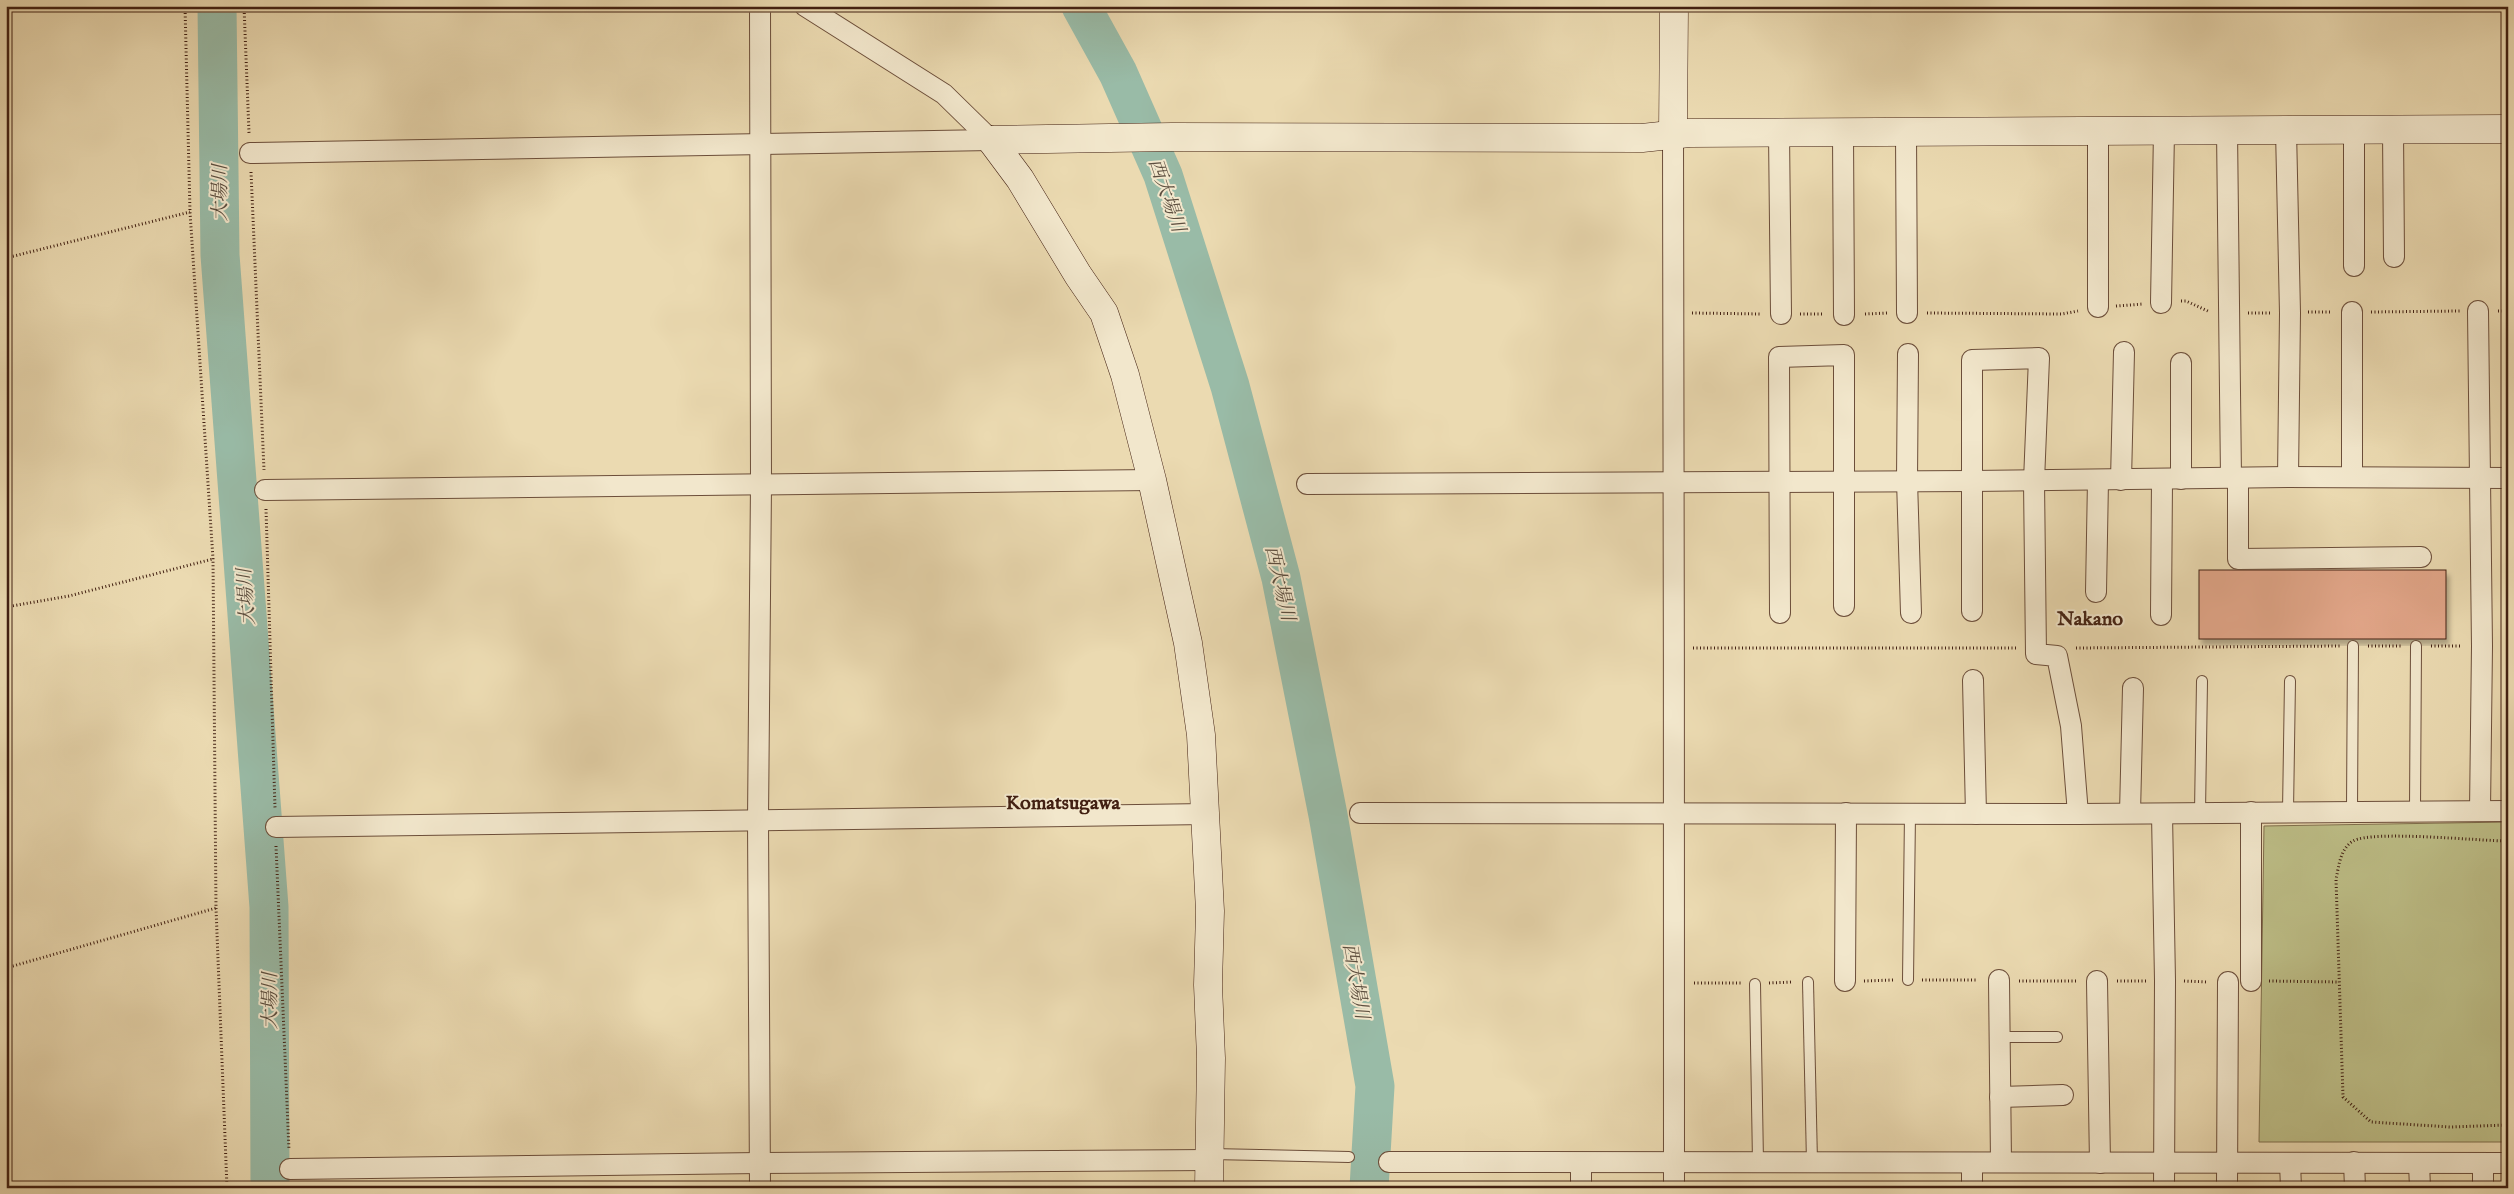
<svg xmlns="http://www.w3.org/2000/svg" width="2514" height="1194" font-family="'IM FELL English','Noto Serif JP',serif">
  <defs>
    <filter id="shadow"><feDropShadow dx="3" dy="5.5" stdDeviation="2.5" flood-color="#0004"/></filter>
  </defs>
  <rect width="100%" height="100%" fill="#ebdab1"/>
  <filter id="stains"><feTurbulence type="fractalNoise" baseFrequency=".004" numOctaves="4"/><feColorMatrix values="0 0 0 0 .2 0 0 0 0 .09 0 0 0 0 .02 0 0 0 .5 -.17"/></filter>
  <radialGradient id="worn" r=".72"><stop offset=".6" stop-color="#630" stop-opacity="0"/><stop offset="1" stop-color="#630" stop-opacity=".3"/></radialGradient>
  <!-- green -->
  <polygon fill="#bdbe87" stroke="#806f4c" points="2508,822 2508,1142 2259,1142 2264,826"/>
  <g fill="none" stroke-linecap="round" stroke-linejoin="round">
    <!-- river -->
    <g stroke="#99bba7" stroke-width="39">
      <polyline points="217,6 220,255 269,907 270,1188"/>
      <polyline points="1081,6 1118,73 1163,175 1230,386 1281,578 1328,815 1375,1086 1369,1188"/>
    </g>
  </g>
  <!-- building -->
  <rect fill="#e1a588" stroke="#422012" filter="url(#shadow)" x="2199" y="570" width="247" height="69"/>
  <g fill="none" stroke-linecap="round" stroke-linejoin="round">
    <defs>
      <g id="lane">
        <polyline points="2352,810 2353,646"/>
        <polyline points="2415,810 2416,646"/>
        <polyline points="2288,811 2290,681"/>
        <polyline points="2200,812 2202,681"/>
        <polyline points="1908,980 1910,813"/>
        <polyline points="1808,982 1812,1162"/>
        <polyline points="1755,984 1758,1162"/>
        <polyline points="2000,1037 2057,1037"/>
        <polyline points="1211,1154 1349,1157"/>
      </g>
      <g id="street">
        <polyline points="805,6 944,94 991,140"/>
        <polyline points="2354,129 2354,266"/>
        <polyline points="2393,129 2394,257"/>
        <polyline points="2227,130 2231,478"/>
        <polyline points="2286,130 2290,313 2288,477"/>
        <polyline points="1906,132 1907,313"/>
        <polyline points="1779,133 1781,314"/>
        <polyline points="1843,133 1844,315"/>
        <path d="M 1673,134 C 1673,485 1675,837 1674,1188"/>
        <polyline points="250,153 991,140"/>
        <polyline points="2161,303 2164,131"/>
        <polyline points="2098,307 2098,132"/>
        <polyline points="2478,311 2482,646 2480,811"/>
        <polyline points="2352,312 2352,477"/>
        <polyline points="1908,354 1907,480 1911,613"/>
        <polyline points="2238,478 2238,559 2421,557"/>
        <polyline points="2181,479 2181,363"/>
        <polyline points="2121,480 2124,352"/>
        <polyline points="1307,484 1972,481 2288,477 2508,478"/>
        <polyline points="265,490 1152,480"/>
        <polyline points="2096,592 2098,480"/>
        <polyline points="1972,611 1972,360 2039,358 2034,481 2036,654 2057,656 2071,726 2078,814"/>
        <polyline points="1780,613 1779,357 1844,355 1844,606"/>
        <polyline points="2161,615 2162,480"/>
        <polyline points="1973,680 1976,814"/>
        <polyline points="1360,813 2078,814 2508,811"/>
        <polyline points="2130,813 2133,688"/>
        <polyline points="2162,814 2165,981 2164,1188"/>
        <polyline points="276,827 1206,814"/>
        <polyline points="1999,980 2001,1162"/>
        <polyline points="1845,981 1846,813"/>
        <polyline points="2097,981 2100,1163"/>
        <polyline points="2251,981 2251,812"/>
        <polyline points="2000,1097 2063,1095"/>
        <polyline points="1389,1162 2508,1163"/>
        <polyline points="2354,1162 2355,1188"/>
        <polyline points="1972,1163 1972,1188"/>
        <polyline points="2290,1163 2291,1188"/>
        <polyline points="2419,1163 2420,1188"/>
        <polyline points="290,1169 759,1163 1209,1160"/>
        <polyline points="760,1188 758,820 761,484 760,6"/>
        <polyline points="1581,1188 1581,1163"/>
        <polyline points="2227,1188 2228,982"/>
        <polyline points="2483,1188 2483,1163"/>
      </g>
      <g id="secondary">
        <polyline points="1673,134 1674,6"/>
        <polyline points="991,140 1172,137 1642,138 1689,133 2508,129"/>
        <polyline points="991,140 1020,179 1078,275 1104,313 1125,375 1152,480 1188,643 1201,735 1210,911 1208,985 1211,1058 1209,1188"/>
      </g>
    </defs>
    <!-- lane casing -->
    <use href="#lane" stroke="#6c4e3a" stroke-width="12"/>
    <!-- street casing -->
    <use href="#street" stroke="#6c4e3a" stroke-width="22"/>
    <!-- secondary casing -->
    <use href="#secondary" stroke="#422012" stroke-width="29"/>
    <!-- path -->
    <g stroke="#422012" stroke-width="3" stroke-dasharray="1 2.5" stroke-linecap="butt">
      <polyline points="185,6 190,212 213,559 216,908 227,1188"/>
      <polyline points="244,6 249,133"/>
      <polyline points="251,172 264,470"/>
      <polyline points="6,258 190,212"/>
      <polyline points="2181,301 2186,301 2210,312"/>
      <polyline points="2116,306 2143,304"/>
      <polyline points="2498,311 2508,311"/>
      <polyline points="2308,312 2332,312"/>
      <polyline points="2371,312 2460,311"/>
      <polyline points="1692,313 1761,314"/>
      <polyline points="1927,313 2062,314 2078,311"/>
      <polyline points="2248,313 2270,313"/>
      <polyline points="1800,314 1823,314"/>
      <polyline points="1865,314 1888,313"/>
      <polyline points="266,509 275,808"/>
      <polyline points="6,607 69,596 213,559"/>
      <polyline points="2368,646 2402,646"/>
      <polyline points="2431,646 2462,646"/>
      <polyline points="1693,648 2017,648"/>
      <polyline points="2076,648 2340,646"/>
      <path d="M 2508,841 C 2480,841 2372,830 2353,841 C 2340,849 2339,866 2336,879 L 2343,1097 L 2371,1122 L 2450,1127 L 2508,1125"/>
      <polyline points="276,846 289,1150"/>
      <polyline points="6,968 216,908"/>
      <polyline points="1922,980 1978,980"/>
      <polyline points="1864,981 1893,980"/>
      <polyline points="2019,981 2078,981"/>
      <polyline points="2117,981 2146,981"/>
      <polyline points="2184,981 2208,982"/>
      <polyline points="2269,981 2339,982"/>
      <polyline points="1694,983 1741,983"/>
      <polyline points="1769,983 1793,982"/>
    </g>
    <!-- lane -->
    <use href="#lane" stroke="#f2e7cc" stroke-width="10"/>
    <!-- street -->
    <use href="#street" stroke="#f2e7cc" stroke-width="20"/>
    <!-- secondary -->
    <use href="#secondary" stroke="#f2e7cc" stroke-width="28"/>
  </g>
  <g text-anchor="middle" stroke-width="4" stroke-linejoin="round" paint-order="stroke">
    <!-- water labels -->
    <g font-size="19" font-style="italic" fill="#5c4e3f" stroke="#f2e7cc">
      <text transform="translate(219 193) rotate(-90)" y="7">大場川</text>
      <text transform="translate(1168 195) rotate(71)" y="7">西大場川</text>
      <text transform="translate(1281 583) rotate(77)" y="7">西大場川</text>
      <text transform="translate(245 597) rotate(-94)" y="7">大場川</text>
      <text transform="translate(1357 981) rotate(80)" y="7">西大場川</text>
      <text transform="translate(269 1001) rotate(-90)" y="7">大場川</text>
    </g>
    <!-- quarter labels -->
    <g font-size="20" font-weight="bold" fill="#422012" stroke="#f2e7cc">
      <text x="2090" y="625">Nakano</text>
      <text x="1063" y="809">Komatsugawa</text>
    </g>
  </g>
  <!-- margin -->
  <rect width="2514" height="1194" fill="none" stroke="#ebdab1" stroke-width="25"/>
  <rect x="8" y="8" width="2499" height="1179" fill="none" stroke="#422012" stroke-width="2.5"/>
  <rect x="12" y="12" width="2489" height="1169" fill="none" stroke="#422012"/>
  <rect width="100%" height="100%" filter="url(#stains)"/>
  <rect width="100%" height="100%" fill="url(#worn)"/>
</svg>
